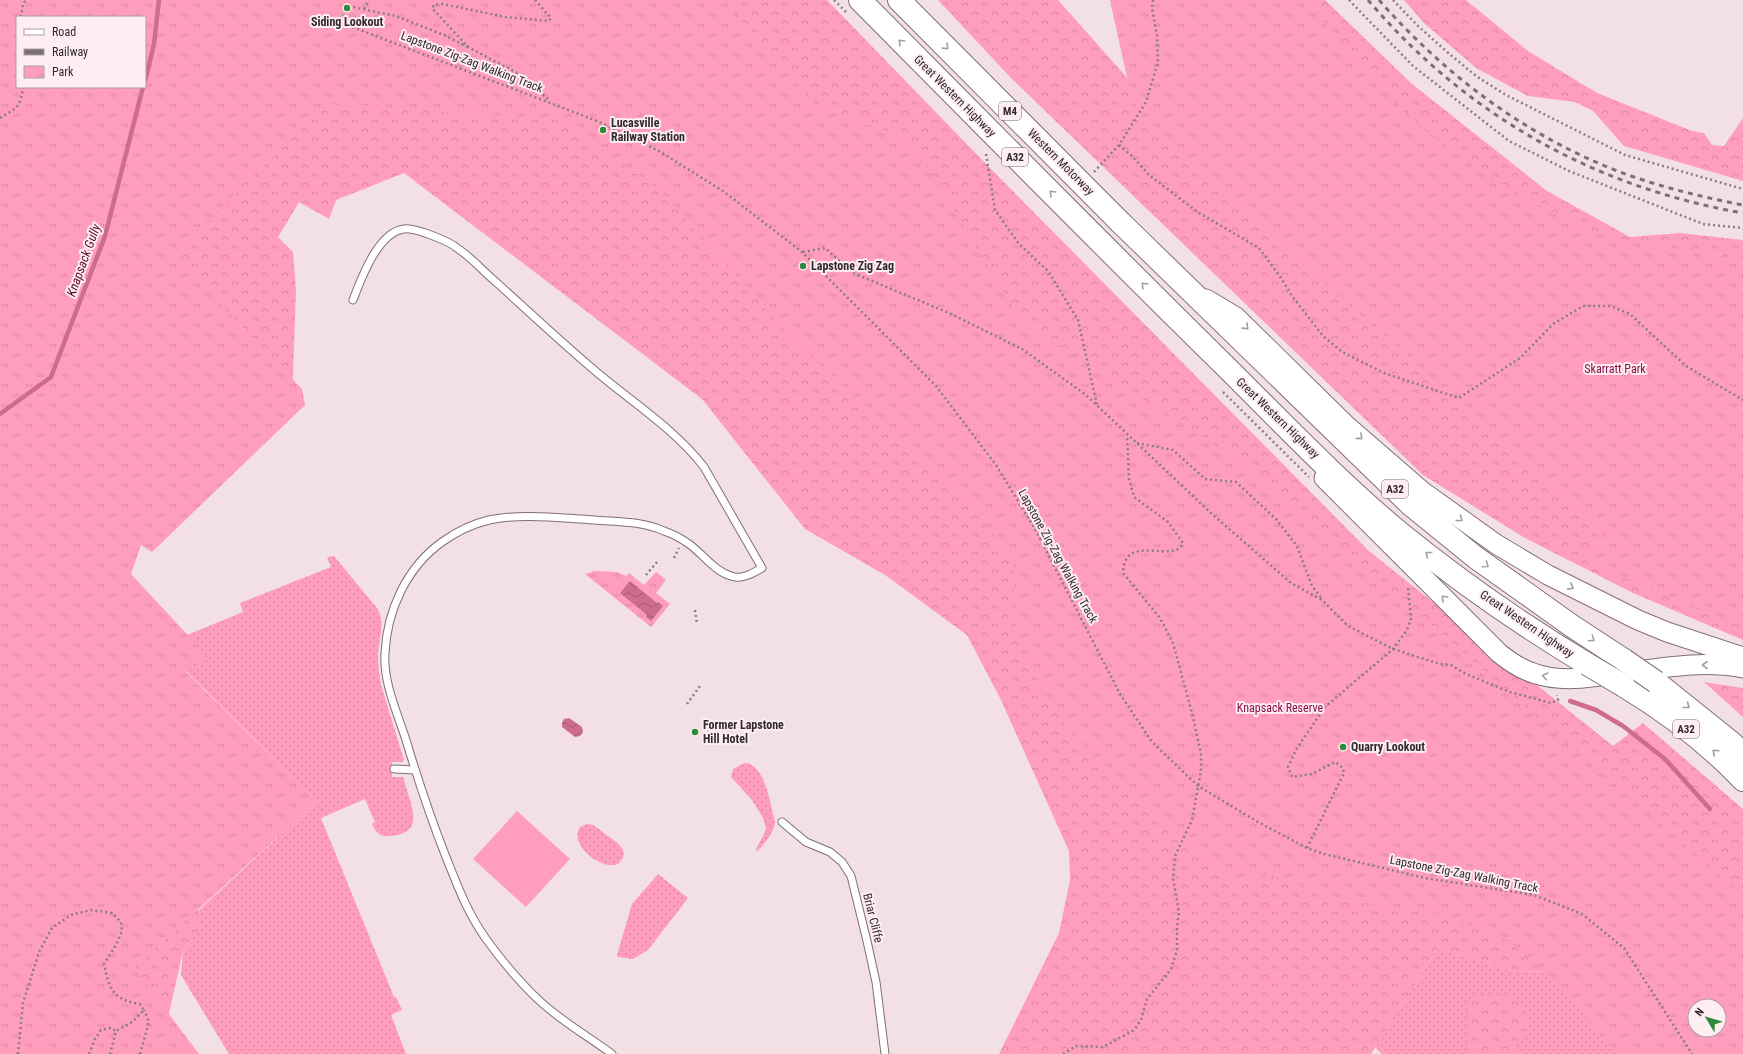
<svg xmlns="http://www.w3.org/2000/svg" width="1743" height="1054" font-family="'Roboto Condensed',sans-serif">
  <defs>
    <pattern id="grass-dots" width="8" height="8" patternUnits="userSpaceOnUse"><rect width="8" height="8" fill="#ff9dbc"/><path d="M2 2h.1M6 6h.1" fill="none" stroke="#db87a2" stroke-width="1.8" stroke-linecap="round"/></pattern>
    <pattern id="forest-crowns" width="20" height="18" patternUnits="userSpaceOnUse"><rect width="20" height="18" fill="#ff9dbc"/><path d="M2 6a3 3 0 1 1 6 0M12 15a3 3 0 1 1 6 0" fill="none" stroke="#db87a2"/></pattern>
    <pattern id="park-tufts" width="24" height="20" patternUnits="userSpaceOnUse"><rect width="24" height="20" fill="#ff9dbc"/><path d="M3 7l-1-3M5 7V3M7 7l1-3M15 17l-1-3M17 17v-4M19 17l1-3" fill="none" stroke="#db87a2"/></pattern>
    <pattern id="water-waves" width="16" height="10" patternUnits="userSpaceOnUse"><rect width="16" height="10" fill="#cd6c8d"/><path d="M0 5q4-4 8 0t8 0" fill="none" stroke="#a75973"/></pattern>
  </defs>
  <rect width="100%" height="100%" fill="#f3e0e5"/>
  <!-- grass -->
  <g fill="url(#grass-dots)">
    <path d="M 334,556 L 377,608 C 386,623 379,637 378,653 C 378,664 379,674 381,685 L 404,760 L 402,762 L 392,762 L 392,777 L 402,777 L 404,778 C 407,800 430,832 391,836 C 380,837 376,833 372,824 L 375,822 L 365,799 L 321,818 L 394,997 L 396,997 L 402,1010 L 391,1015 L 406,1054 L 229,1054 L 181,975 L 183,951 L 201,928 L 198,911 L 317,801 L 186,671 L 208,658 L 187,635 L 243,612 L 240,603 L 331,567 L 327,557 Z"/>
    <path d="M 744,763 C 765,762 770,805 775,821 C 775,833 764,843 757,852 L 756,849 L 765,832 L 766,828 L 763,818 L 752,800 L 731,777 L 733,769 Z"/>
    <path d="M 587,824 C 595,824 600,830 606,835 C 617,842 632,851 618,864 C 602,871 568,845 580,827 Z"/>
    <polygon points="658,874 688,898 648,950 633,959 618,957 617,955 632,904"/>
    <polygon points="1438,948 1511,971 1607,973 1648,1054 1382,1054 1375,1047"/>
  </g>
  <!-- forest -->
  <g fill="url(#forest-crowns)" fill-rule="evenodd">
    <path d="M 0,0 L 827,0 L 989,167 L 1369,551 L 1613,746 L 1643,723 L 1743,809 L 1743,990 L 1731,1054 L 1607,973 L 1511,971 L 1438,948 L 1371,1054 L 999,1054 L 1059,933 L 1070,880 L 1069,851 L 1000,698 L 967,635 L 885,575 L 805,529 L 702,399 L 404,173 L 336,200 L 329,219 L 299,202 L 278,237 L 293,252 L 296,290 L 292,401 L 136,541 L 112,609 L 198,911 L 201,928 L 183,951 L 167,1022 L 0,1054 ZM 17,17 L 145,17 L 145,87 L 17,87 ZM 1695,1006 L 1719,1006 L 1719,1030 L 1695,1030 Z"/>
    <polygon points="938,0 1058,0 1202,162 1166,0 1325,0 1412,84 1547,191 1630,237 1680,233 1743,240 1743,640 1633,593 1525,538 1423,475 1011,78"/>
    <polygon points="1404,0 1466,0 1528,51 1597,93 1692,131 1704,133 1712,145 1724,146 1730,137 1743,131 1743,181 1624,146 1593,111 1575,102 1528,96 1476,68 1424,23"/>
    <polygon points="1704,682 1743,688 1743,717"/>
    <path d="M 1507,995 C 1533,1012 1530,1021 1517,1046 L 1521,1054 L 1467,1054 L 1469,1037 L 1467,1010 L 1473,996 Z"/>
  </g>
  <!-- park -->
  <g fill="url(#park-tufts)" fill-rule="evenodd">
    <path d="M 0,0 L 724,0 L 817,106 L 911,140 L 1022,322 L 1248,466 L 1743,895 L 1743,1054 L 1615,1054 L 1569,996 L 1510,941 L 1448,916 L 1342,900 L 1268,874 L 1238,888 L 1093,755 L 1047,703 L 1016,624 L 1014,559 L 974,508 L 788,334 L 658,188 L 558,120 L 328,103 L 173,255 L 302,389 L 305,405 L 152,552 L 141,545 L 131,574 L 209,658 L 186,672 L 317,801 L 134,968 L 199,1054 L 0,1054 ZM 17,17 L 145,17 L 145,87 L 17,87 ZM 1695,1006 L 1719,1006 L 1719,1030 L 1695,1030 Z"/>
    <path d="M 1110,0 L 1308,0 C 1372,94 1457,167 1559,215 C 1578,224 1598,234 1618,240 C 1630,243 1644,244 1657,246 C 1685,251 1714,255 1743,260 L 1743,627 L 1585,561 L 1605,529 L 1136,118 Z"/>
    <polygon points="1743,118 1743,139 1730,137"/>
    <polygon points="595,571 617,572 626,576 629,573 644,585 656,572 666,580 656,593 670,604 651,627 585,574"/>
  </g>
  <!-- pitch -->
  <polygon fill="#ff9dbc" points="517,811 570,859 526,907 473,859"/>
  <!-- water -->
  <g fill="url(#water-waves)">
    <polygon points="630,581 657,603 658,602 663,606 651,621 646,617 647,615 620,593"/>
    <polygon points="569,718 582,727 583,732 580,736 575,737 562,727 562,723 564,719"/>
  </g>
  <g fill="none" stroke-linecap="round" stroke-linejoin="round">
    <!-- stream -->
    <g stroke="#cd6c8d" stroke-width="4.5">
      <polyline points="145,81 154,44 159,0"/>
      <polyline points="0,414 51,377 105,236 143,87"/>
      <polyline points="1570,701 1596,710 1623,726 1665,759 1710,809"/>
    </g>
    <defs>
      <g id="service">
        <path d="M 353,300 C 361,279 378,232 404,229 C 414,227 449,241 457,248 C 471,257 483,271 496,282 C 528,311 560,341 593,369 C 630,401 674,428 704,467 L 762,568 C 753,573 742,580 731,576 C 714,571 703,554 689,544 C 682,539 673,534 664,531 C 643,521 617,522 594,520 C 559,518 523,513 489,520 C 472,524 456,532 442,542 C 407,567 387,610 385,653 C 383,682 397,712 406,740 C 418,780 431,819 446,857 C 458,887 467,912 486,939 C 502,961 521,984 542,1003 C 563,1022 589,1037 612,1054"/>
        <polyline points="394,769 415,770"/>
        <polyline points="782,822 806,842 830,852 842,862 851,876 867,941 876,982 885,1054"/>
      </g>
      <g id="secondary">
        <polyline points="1206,299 1236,317 1347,426 1422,491 1496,544 1548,575 1638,620 1667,632 1743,657"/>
        <path d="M 1324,478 L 1499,653 C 1510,662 1522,670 1536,674 C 1564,683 1593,677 1621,673 C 1662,668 1702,660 1743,668"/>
      </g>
      <g id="trunk">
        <path d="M 860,0 C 979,120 1097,240 1217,358 C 1277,417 1336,480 1400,533 C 1459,581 1522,625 1587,664"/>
        <polyline points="1121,223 1411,505 1475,557 1572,626 1624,660"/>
        <polyline points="1656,682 1732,743 1743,754"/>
        <path d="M 1624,686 C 1667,712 1708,743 1743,780"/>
      </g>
      <polyline id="motorway" points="899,0 1121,223"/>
    </defs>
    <!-- service casing -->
    <use href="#service" stroke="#806f73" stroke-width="9"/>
    <!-- secondary casing -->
    <use href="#secondary" stroke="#806f73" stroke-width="21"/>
    <!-- trunk casing -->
    <use href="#trunk" stroke="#806f73" stroke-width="24"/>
    <!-- motorway casing -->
    <use href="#motorway" stroke="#806f73" stroke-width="24"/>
    <!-- path -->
    <g stroke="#897d80" stroke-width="2.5" stroke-dasharray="2 3" stroke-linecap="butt">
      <polyline points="535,0 551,18 549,21 505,17 443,4 434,5 432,8 468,47 521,75 549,100"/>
      <polyline points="834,0 846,12"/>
      <polyline points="1349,0 1413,66 1509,141 1569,171 1703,224 1743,228"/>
      <polyline points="1393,0 1417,25 1446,51 1476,76 1506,95 1625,155 1743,189"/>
      <polyline points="364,9 369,0"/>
      <polyline points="21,17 23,4 26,0"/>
      <polyline points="468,47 444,35 396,16 353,7 347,9 343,16 342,23 597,121 659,151 723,191 802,252 936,386 996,465 1035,529 1120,694 1152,742 1198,786 1258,822 1307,848 1324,854 1425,878 1534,895 1582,914 1624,948 1692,1054"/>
      <path d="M 0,118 C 16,108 21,108 23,87"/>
      <polyline points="1119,145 1132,156 1149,175 1199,213 1259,248 1281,278 1292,296 1323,336 1342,352 1384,373 1459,398 1520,358 1553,324 1583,306 1610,306 1630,314 1686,366 1743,400"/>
      <polyline points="986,154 995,210 1019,244 1048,271 1078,320 1097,405"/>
      <polyline points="1094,172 1119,145 1146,102 1158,62 1157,36 1152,8 1153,0"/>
      <polyline points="803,252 825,248 853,273 949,313 1022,349 1086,395 1212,514 1291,583 1322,600 1348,626 1393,649 1440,664 1451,665 1466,674 1510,692 1551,703 1558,700 1557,695"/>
      <polyline points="1223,392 1309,477"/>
      <polyline points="1137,443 1173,450 1205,479 1236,482 1276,519 1297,546 1312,586 1322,599"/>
      <polyline points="674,558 679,548"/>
      <polyline points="646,575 657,562"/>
      <polyline points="695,610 697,624"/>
      <polyline points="687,704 700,686"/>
      <polyline points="1307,848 1344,773 1343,768 1335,762 1312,774 1292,777 1288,767 1297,748 1325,707 1393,649 1407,630 1411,619 1408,586"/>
      <path d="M 18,1054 L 23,1003 L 39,952 L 52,928 L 71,915 L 91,910 L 112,913 L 121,922 L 122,931 L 116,945 L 104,964 C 109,989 113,1000 140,1004 L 144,1010 L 132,1022 L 116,1031"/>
      <polyline points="89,1054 95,1039 101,1030 110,1028 116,1031 110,1054"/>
      <polyline points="140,1054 149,1022 144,1010"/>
      <path d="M 1063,1054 L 1076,1046 L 1103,1047 L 1134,1030 L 1141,1020 L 1147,999 L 1171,969 L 1177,950 L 1177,927 L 1179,912 L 1173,878 L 1175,856 L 1192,820 L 1201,771 L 1201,754 L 1192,713 L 1173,643 L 1160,618 L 1123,573 C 1124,531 1175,565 1183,543 L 1168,522 L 1134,497 L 1129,479 L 1127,435"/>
    </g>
    <!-- service -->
    <use href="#service" stroke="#fff" stroke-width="7"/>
    <!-- secondary -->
    <use href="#secondary" stroke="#fff" stroke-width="19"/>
    <!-- trunk -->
    <use href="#trunk" stroke="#fff" stroke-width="22"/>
    <!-- motorway -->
    <use href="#motorway" stroke="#fff" stroke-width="22"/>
    <!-- rail -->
    <g stroke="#7b7073" stroke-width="3" stroke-dasharray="5 5" stroke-linecap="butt">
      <path d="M 1368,0 C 1466,115 1594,187 1743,213"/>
      <path d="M 1379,0 C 1445,75 1526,136 1620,172 C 1660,187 1702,197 1743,205"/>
    </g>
    <defs>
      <g id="trunk-bridge">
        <polyline points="1624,660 1656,682"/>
        <polyline points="1587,664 1624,686"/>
      </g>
    </defs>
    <!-- trunk-bridge casing -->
    <use href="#trunk-bridge" stroke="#806f73" stroke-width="24" stroke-linecap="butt"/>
    <!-- trunk-bridge -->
    <use href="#trunk-bridge" stroke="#fff" stroke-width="22"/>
  </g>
  <!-- one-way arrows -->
  <defs><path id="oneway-chevron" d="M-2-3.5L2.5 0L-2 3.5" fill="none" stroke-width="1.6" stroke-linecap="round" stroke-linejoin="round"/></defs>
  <g stroke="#a29fa0">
    <use href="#oneway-chevron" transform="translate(901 42) rotate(-135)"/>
    <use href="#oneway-chevron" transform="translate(946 47) rotate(45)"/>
    <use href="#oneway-chevron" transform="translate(1052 193) rotate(-135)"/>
    <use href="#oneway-chevron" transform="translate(1144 285) rotate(-135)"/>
    <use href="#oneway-chevron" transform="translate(1246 327) rotate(44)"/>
    <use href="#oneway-chevron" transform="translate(1360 437) rotate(41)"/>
    <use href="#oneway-chevron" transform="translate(1460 519) rotate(36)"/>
    <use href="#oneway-chevron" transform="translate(1428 554) rotate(-142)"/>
    <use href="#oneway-chevron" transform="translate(1486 565) rotate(35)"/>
    <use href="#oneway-chevron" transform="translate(1571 587) rotate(28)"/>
    <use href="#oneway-chevron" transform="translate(1444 598) rotate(-135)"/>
    <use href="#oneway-chevron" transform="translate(1592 639) rotate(34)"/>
    <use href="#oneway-chevron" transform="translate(1705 665) rotate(180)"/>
    <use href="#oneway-chevron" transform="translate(1545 676) rotate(-168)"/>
    <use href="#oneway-chevron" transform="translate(1687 706) rotate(38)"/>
    <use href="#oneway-chevron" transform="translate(1715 752) rotate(-137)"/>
  </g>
  <!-- markers -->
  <g fill="#318a3a" stroke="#feeef2" stroke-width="1.5">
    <circle cx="347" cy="8" r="4"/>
    <circle cx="603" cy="130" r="4"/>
    <circle cx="803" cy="266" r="4"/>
    <circle cx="695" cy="732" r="4"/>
    <circle cx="1343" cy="747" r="4"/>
  </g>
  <g text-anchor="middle" stroke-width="4" stroke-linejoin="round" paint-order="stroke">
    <!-- shield labels -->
    <g fill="#feeef2" stroke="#6e6467" stroke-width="1">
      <rect x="999" y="102" width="22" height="18" rx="3"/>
      <rect x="1002" y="148" width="26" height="18" rx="3"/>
      <rect x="1382" y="480" width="26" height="18" rx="3"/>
      <rect x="1673" y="720" width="26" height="18" rx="3"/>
    </g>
    <g font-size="11" font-weight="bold" fill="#30292b">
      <text x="1010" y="115">M4</text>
      <text x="1015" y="161">A32</text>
      <text x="1395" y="493">A32</text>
      <text x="1686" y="733">A32</text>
    </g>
    <!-- poi labels -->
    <g font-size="12" font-weight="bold" fill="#30292b" stroke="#feeef2" text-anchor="start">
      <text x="347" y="26" text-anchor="middle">Siding Lookout</text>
      <text x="611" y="127">Lucasville<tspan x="611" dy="14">Railway Station</tspan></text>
      <text x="811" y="270">Lapstone Zig Zag</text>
      <text x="703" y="729">Former Lapstone<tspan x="703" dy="14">Hill Hotel</tspan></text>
      <text x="1351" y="751">Quarry Lookout</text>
    </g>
    <!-- street labels -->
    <g font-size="12" fill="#30292b" stroke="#feeef2">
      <text transform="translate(472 62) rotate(21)" y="4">Lapstone Zig-Zag Walking Track</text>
      <text transform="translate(955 96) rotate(45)" y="4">Great Western Highway</text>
      <text transform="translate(1061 162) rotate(45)" y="4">Western Motorway</text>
      <text transform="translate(1278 418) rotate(44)" y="4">Great Western Highway</text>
      <text transform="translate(1058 556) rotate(61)" y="4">Lapstone Zig-Zag Walking Track</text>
      <text transform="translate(1527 624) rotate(34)" y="4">Great Western Highway</text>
      <text transform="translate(1464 874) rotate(11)" y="4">Lapstone Zig-Zag Walking Track</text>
      <text transform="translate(873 918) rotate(76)" y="4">Briar Cliffe</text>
    </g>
    <!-- park labels -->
    <g font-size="12" fill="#880e48" stroke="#feeef2">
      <text x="1615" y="373">Skarratt Park</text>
      <text x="1280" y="712">Knapsack Reserve</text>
    </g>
    <!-- water labels -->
    <g font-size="13" font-style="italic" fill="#630632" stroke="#feeef2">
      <text transform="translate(83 260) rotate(-70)" y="5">Knapsack Gully</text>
    </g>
  </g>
  <!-- legend -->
  <rect x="16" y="16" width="130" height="72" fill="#feeef2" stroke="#ac9fa2"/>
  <rect x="24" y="29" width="20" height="6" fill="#ffffff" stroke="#ac9fa2"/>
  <text x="52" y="36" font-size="12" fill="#30292b">Road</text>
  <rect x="24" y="49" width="20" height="6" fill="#7b7073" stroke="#ac9fa2"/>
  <text x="52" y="56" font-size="12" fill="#30292b">Railway</text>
  <rect x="24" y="66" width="20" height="12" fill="url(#park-tufts)" stroke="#ac9fa2"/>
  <text x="52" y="76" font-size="12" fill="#30292b">Park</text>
  <!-- north arrow -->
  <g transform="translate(1707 1018) rotate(308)"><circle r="19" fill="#feeef2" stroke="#ac9fa2"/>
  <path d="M0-3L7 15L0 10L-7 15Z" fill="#318a3a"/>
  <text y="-6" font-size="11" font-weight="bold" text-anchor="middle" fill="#30292b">N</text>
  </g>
</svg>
